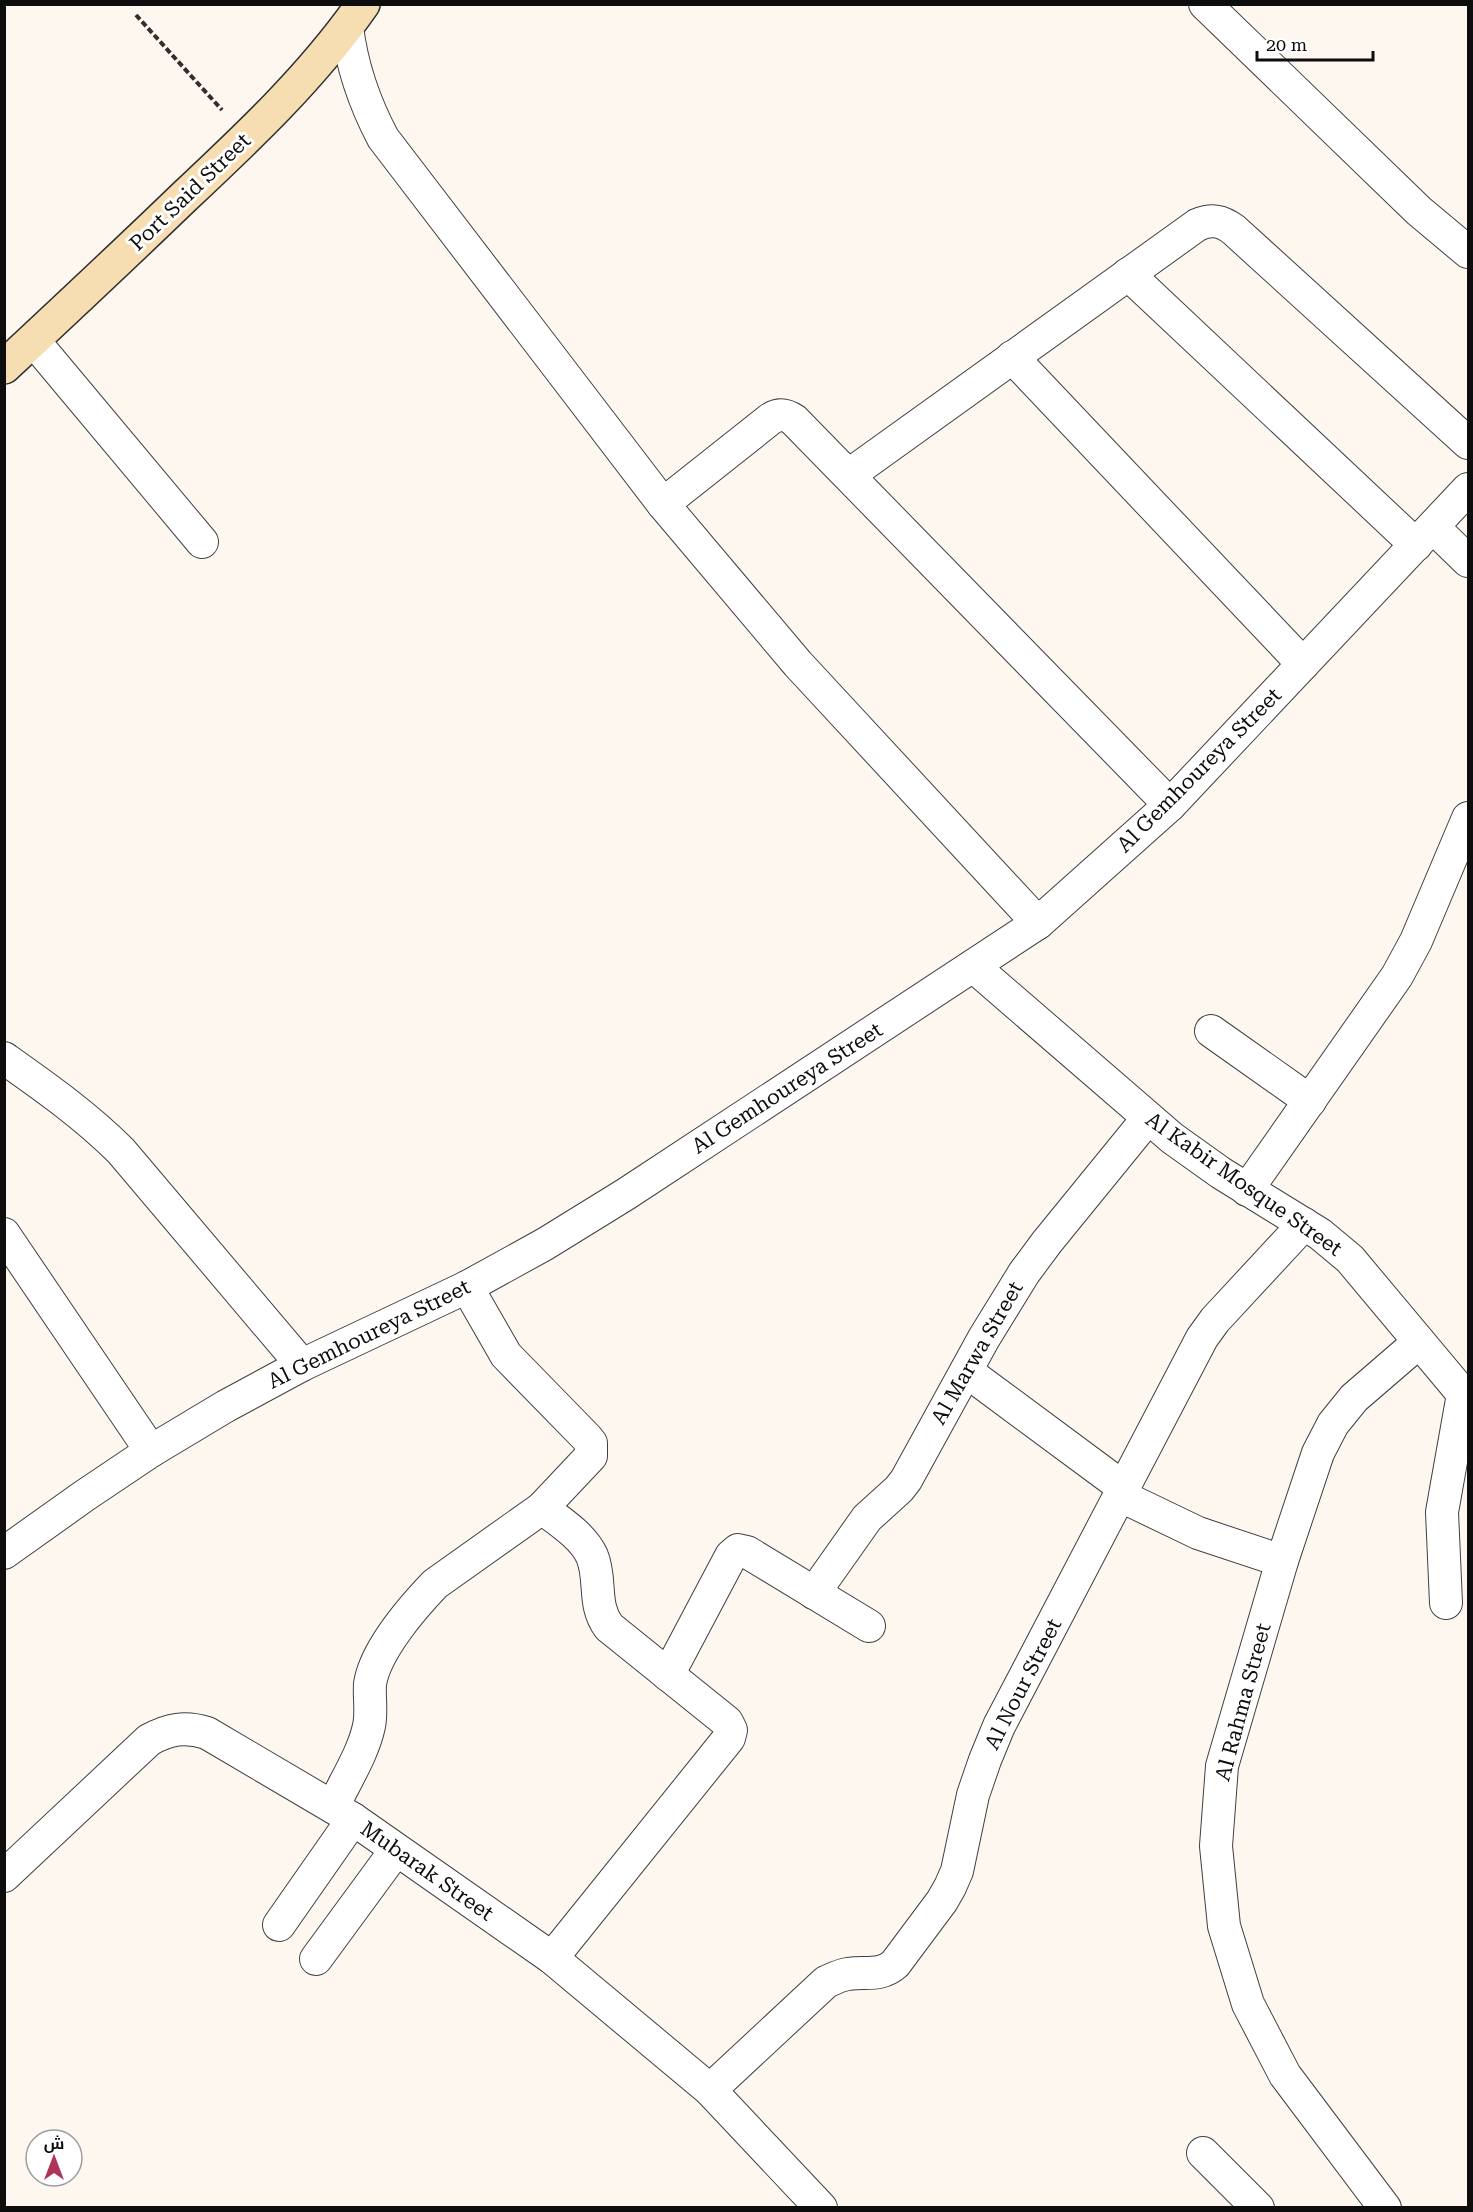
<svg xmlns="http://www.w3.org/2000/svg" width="1473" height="2212" font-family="'Roboto Serif',Cairo,serif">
  <rect width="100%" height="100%" fill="#fdf7f0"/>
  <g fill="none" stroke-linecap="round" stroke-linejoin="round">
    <defs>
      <g id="street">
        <polyline points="1205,4 1419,211 1468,252"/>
        <path d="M 347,27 C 352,68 364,102 383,138 L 663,504 L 798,664 L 1038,923"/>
        <polyline points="1128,274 1416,545"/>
        <polyline points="33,340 202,542"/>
        <polyline points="1012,357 1303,664"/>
        <path d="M 849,475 L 1197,225 C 1211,219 1221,220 1234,230 L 1468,443"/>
        <path d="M 663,504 L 769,420 C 778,413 785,414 794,420 L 1170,805"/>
        <polyline points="1433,527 1468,561"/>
        <polyline points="973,966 1172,1138 1221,1173 1320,1234 1350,1259 1463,1394 1468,1397"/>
        <polyline points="1211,1031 1310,1101"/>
        <path d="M 4,1058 C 45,1087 85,1115 121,1151 L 302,1365"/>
        <polyline points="1247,1190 1397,976 1416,941 1468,818"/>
        <polyline points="4,1234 151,1451"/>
        <polyline points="966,1371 1124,1488"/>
        <polyline points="1121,1496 1198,1533 1282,1561"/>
        <path d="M 542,1508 C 559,1521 583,1536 592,1556 C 602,1580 592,1604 609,1627 L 727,1722 L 731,1730 L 729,1738 L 552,1958"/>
        <polyline points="4,1553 84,1496 151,1451 226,1406 302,1365 467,1287 545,1244 626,1194 1038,923 1170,805 1468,489"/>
        <polyline points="814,1593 867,1518 899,1489 906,1480 984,1338 1024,1273 1047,1242 1148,1118"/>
        <polyline points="1446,1603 1442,1512 1463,1394"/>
        <polyline points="668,1675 731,1556 738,1550 747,1552 869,1626"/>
        <path d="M 333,1807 C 345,1781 363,1754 369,1726 C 372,1712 369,1698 370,1684 C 375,1651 412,1608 435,1584 L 542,1508 L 591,1456 L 591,1443 L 587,1438 L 506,1355 L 467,1287"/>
        <path d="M 4,1876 L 149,1740 C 169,1729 185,1726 207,1733 L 353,1819 L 552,1958 L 710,2090 L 821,2208"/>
        <polyline points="279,1925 353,1819"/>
        <polyline points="316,1959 396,1850"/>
        <path d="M 710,2090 L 826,1982 C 833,1979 840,1975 848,1974 C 866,1971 880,1977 895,1964 L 942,1901 L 950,1887 L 957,1871 L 973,1795 L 985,1760 L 999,1726 L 1202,1338 L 1215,1320 L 1304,1224"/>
        <polyline points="1203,2153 1258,2208"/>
        <polyline points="1385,2208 1285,2075 1248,2004 1224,1926 1216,1846 1222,1766 1282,1561 1318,1453 1333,1424 1354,1398 1419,1342"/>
      </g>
      <path id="secondary" d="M 4,367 C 64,311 124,255 183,198 C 247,138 312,77 363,4"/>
    </defs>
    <!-- street casing -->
    <use href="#street" stroke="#404040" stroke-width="34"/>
    <!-- secondary casing -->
    <use href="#secondary" stroke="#2f2f2f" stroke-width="36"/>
    <!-- path -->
    <polyline stroke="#2f2f2f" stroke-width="4" stroke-dasharray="6 3" stroke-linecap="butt" points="136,15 222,110"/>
    <!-- street -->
    <use href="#street" stroke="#fff" stroke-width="32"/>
    <!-- secondary -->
    <use href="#secondary" stroke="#f6deb2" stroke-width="33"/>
  </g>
  <g text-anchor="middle" stroke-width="6" stroke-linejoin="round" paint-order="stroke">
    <!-- street labels -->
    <g font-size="21" fill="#0d0d0d" stroke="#fff">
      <text transform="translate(190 192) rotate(-44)" y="7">Port Said Street</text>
      <text transform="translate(1199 770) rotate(-45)" y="7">Al Gemhoureya Street</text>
      <text transform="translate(787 1088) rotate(-33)" y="7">Al Gemhoureya Street</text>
      <text transform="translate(1244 1184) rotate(35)" y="7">Al Kabir Mosque Street</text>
      <text transform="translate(369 1334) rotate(-26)" y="7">Al Gemhoureya Street</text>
      <text transform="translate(977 1353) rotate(-60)" y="7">Al Marwa Street</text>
      <text transform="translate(1023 1684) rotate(-63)" y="7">Al Nour Street</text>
      <text transform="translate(1243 1702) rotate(-75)" y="7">Al Rahma Street</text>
      <text transform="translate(427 1871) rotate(35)" y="7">Mubarak Street</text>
    </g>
  </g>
  <!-- border -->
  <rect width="1473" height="2212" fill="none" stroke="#0d0d0d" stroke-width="12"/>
  <!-- north arrow -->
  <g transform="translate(54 2158)"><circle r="28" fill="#ffffff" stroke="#9e9e9e" stroke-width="1.5"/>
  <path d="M0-4.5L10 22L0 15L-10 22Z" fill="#af3457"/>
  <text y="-9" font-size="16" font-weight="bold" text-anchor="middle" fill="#0d0d0d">ش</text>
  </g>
  <!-- scale -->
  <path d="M1257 51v9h116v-9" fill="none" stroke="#0d0d0d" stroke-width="3"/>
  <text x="1266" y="51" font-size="18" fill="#0d0d0d" stroke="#ffffff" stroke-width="4.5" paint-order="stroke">20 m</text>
</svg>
